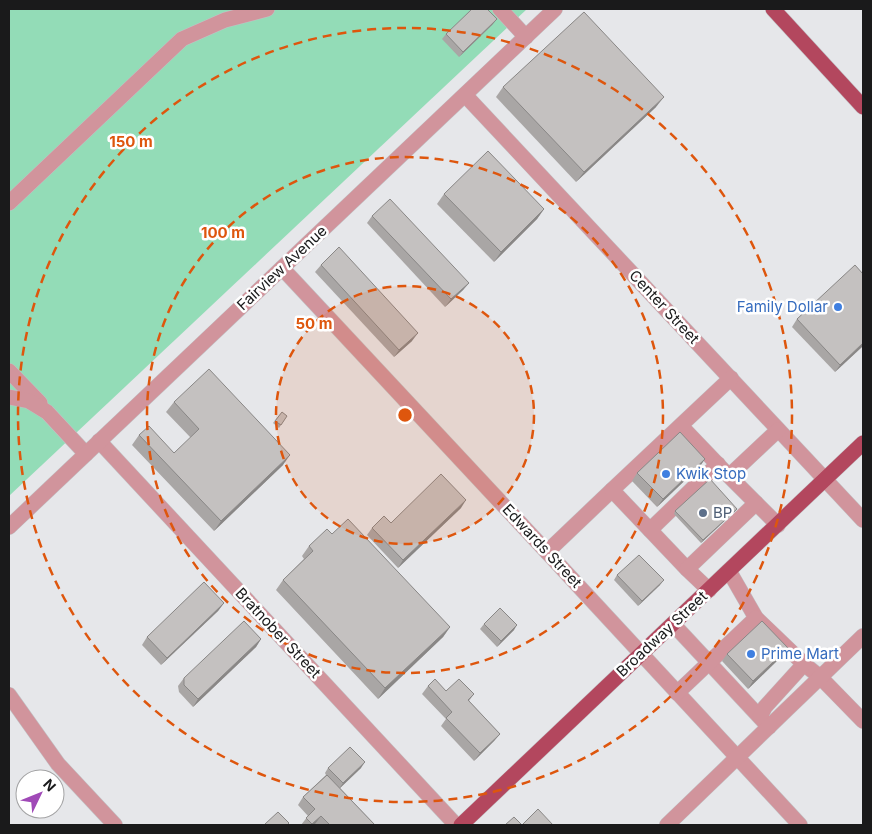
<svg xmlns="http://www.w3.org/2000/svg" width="872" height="834" font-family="Inter,sans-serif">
  <rect width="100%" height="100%" fill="#e6e7ea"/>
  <!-- green -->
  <polygon fill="#93dcb7" points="9,9 527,9 9,496"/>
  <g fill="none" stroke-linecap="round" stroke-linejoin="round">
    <defs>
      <g id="minor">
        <polyline points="500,9 526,37"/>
        <polyline points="465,95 863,520"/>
        <polyline points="9,203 182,39 225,20 267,9"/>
        <polyline points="282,268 547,552 800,825"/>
        <polyline points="9,371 40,403"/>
        <polyline points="9,397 29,401 47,412 86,454"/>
        <polyline points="681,426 725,472"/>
        <polyline points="99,441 456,825"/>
        <polyline points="778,525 729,476 778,430"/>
        <polyline points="9,527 555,9"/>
        <polyline points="650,530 718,464"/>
        <polyline points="547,552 612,490"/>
        <polyline points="687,569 612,490 731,378"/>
        <polyline points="729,571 756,618 804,664 820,677 863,721"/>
        <polyline points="709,590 687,569 756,503"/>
        <polyline points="673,624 769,727"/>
        <polyline points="677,693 756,618"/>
        <polyline points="9,695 58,764 115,825"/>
        <polyline points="760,717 765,707 804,664"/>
        <polyline points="667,825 863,636"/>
      </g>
      <g id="major">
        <polyline points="773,9 863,107"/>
        <polyline points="461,825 863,443"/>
      </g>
    </defs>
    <!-- minor casing -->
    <use href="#minor" stroke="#c1c2c5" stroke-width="16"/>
    <!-- major casing -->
    <use href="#major" stroke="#c1c2c5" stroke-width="16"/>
    <!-- minor -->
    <use href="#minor" stroke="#d1949c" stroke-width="15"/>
    <!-- major -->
    <use href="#major" stroke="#b3475e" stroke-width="15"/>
  </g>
  <!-- wall -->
  <g fill="#a9a6a5">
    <polygon points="493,24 459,57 442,39 446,34"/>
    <polygon points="503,87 656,107 576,182 496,97"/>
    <polygon points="444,194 544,209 537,219 494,262 437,204"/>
    <polygon points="372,216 469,283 463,290 445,307 367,223"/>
    <polygon points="321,265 412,341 394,357 315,272"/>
    <polygon points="863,274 863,346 835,372 792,327 797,319"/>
    <polygon points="174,402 283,465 214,531 132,445 139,435 174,453 191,438 166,412"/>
    <polygon points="282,412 287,416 279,428 273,423"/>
    <polygon points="705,459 700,466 657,507 632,481 637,473"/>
    <polygon points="461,508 398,568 367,535 372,528 391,523"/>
    <polygon points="675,511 735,511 701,543 674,514"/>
    <polygon points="332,534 450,627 443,637 378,699 276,590 283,580 304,559 302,556 309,546"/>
    <polygon points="617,575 660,585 638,606 614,580"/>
    <polygon points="224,603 218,611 161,665 142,645 147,637"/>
    <polygon points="484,624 514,630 497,647 480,629"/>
    <polygon points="261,639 256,647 193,707 179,692 178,686 184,678"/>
    <polygon points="727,654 782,656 748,689 722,661"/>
    <polygon points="428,686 446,691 474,694 469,701 500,734 494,741 474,761 441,726 446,719 422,694"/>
    <polygon points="328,768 361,768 340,788 375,825 317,825 315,824 314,825 301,825 308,816 298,805 303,797 326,775 325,773"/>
  </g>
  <!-- shaded-wall -->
  <g fill="#898786">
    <polygon points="497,19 493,24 459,57 463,52"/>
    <polygon points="664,97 656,107 576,182 584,172"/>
    <polygon points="544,209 537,219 494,262 501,252"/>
    <polygon points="469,283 463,290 445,307 451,299"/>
    <polygon points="418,333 412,341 394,357 399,350"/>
    <polygon points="863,343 863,346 835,372 840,365"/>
    <polygon points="290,455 283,465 214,531 221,521"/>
    <polygon points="705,459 700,466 657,507 663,499"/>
    <polygon points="466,500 461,508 398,568 403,560"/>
    <polygon points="737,509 735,511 701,543 703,540"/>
    <polygon points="664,580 660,585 638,606 642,601"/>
    <polygon points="224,603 218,611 161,665 167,658"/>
    <polygon points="517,625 514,630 497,647 501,641"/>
    <polygon points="450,627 443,637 378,699 385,688"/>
    <polygon points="261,639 256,647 193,707 198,699"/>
    <polygon points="788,648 782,656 748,689 753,681"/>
    <polygon points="500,734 494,741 474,761 480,753"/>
    <polygon points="365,762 361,768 339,789 343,783"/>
    <polygon points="321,816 315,824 314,825 311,825"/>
  </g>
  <!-- building -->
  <g fill="#c4c1c0" stroke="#898786">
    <polygon points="472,9 487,9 497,19 463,52 446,34"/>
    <polygon points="584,12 664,97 584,172 503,87"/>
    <polygon points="488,151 544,209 501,252 444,194"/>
    <polygon points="390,199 469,283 451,299 372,216"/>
    <polygon points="339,247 418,333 399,350 321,265"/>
    <polygon points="855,265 863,274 863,343 840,365 797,319"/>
    <polygon points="209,369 290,455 221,521 139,435 149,426 174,453 199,429 174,402"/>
    <polygon points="282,412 287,416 281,425 275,421"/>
    <polygon points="680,432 705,459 663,499 637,473"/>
    <polygon points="441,474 466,500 403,560 372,528 384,516 391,523"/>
    <polygon points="710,479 737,509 703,540 675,511"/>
    <polygon points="348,519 450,627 385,688 283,580 313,551 309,546 327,529 332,534"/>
    <polygon points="639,555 664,580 642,601 617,575"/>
    <polygon points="204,582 224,603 167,658 147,637"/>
    <polygon points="500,608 517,625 501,641 484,624"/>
    <polygon points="244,621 261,639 198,699 184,685 184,678"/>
    <polygon points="762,621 788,648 753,681 727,654"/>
    <polygon points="435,679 446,691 459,679 474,694 468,700 500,734 480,753 446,718 452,712 428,686"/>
    <polygon points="350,747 365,762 343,783 328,768"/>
    <polygon points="327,775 375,825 330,825 321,816 312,824 306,818 315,809 303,797"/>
    <polygon points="538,809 553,825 505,825 514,817 522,825"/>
    <polygon points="278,812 289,823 287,825 266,825 265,824"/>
  </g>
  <!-- distance rings -->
  <circle cx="405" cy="415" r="129" fill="#de560d" fill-opacity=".12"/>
  <g fill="none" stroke="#de560d" stroke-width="2.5" stroke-dasharray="9 6">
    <circle cx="405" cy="415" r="129"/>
    <circle cx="405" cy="415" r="258"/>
    <circle cx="405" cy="415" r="387"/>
  </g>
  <!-- markers -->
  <g fill="#3f7fe0" stroke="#fff" stroke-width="2">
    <circle cx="838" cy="307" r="5"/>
    <circle cx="666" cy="474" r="5"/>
    <circle cx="751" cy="654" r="5"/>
  </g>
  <circle fill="#5c6f8a" stroke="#fff" stroke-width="2" cx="703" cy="513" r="5"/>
  <g text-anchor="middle" stroke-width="5" stroke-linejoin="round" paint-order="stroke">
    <!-- street labels -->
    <g font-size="15" fill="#1a1a1b" stroke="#fff">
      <text transform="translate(282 268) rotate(-43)" y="5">Fairview Avenue</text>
      <text transform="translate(664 307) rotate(47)" y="5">Center Street</text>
      <text transform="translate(542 546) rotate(47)" y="5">Edwards Street</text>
      <text transform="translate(278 633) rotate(47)" y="5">Bratnober Street</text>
      <text transform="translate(662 634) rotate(-43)" y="5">Broadway Street</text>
    </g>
    <!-- shop labels -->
    <g font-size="15" fill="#366cbe" stroke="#fff" text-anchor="start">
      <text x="828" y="312" text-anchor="end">Family Dollar</text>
      <text x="676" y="479">Kwik Stop</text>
      <text x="761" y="659">Prime Mart</text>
    </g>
    <!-- service labels -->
    <g font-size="15" fill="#4e5e75" stroke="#fff" text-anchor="start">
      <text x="713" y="518">BP</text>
    </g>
  </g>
  <circle cx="405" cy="415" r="8" fill="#de560d" stroke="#fff" stroke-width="2.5"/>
  <g font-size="15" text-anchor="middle" font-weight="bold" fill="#de560d" stroke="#fff" stroke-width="5" stroke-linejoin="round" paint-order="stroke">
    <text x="131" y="147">150 m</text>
    <text x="223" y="238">100 m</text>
    <text x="314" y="329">50 m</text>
  </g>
  <!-- border -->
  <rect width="872" height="834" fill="none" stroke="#1a1a1b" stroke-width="20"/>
  <!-- north arrow -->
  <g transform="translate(40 794) rotate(47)"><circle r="24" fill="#ffffff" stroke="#a3a3a4"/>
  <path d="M0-4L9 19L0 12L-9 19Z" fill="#a049b7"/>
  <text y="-8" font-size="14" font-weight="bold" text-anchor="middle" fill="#1a1a1b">N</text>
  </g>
</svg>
